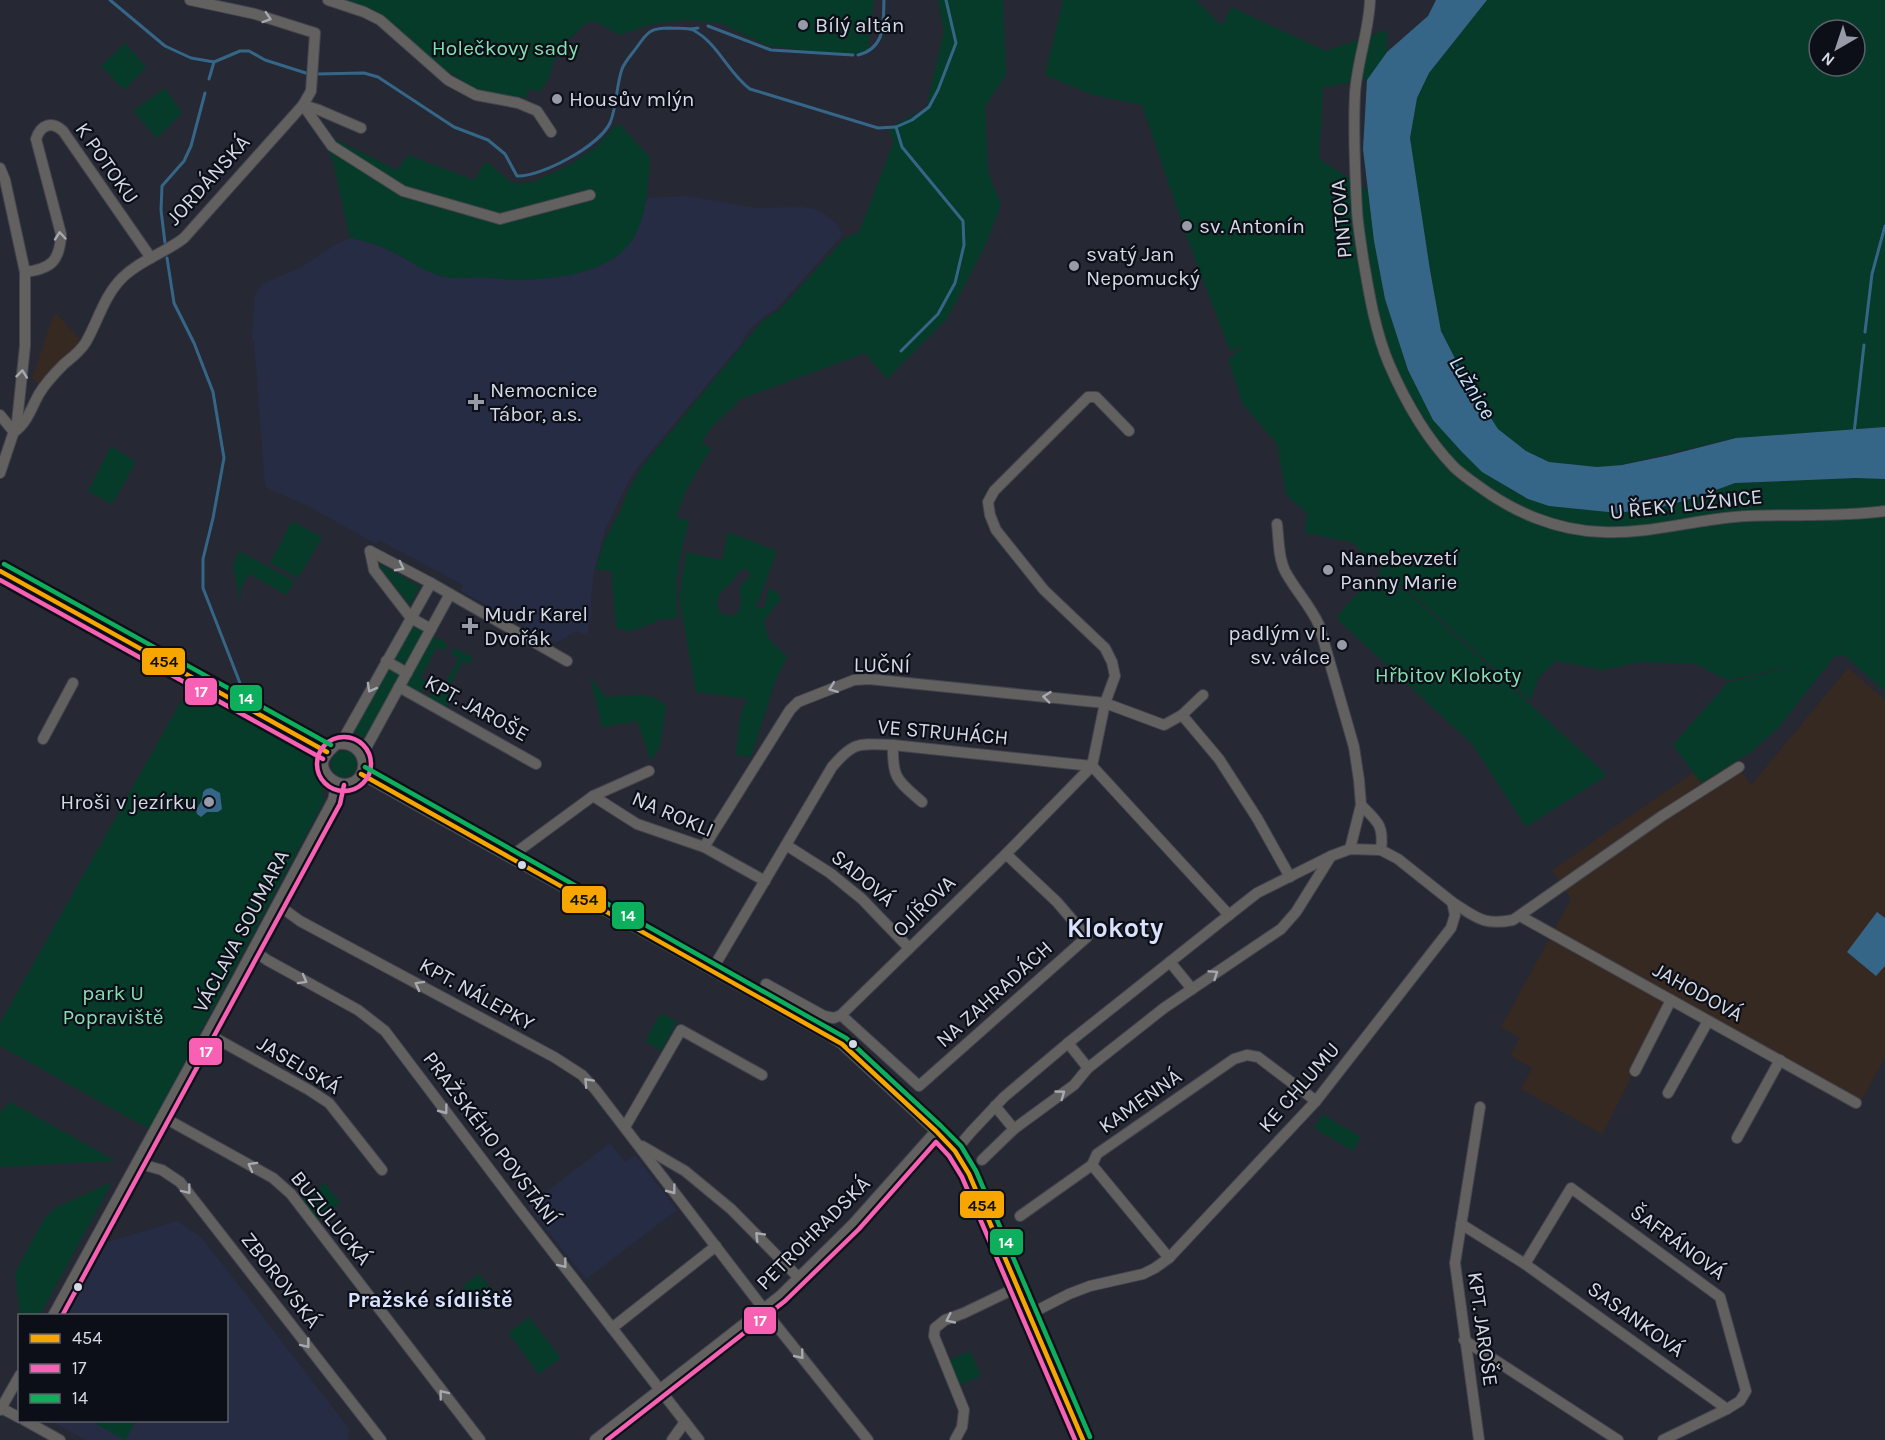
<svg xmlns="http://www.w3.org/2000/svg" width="1885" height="1440" font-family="Karla,sans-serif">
  <rect width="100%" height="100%" fill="#262833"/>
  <!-- industrial -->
  <g fill="#362922">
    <polygon points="57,314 82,342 41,385 32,378 53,316"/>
    <polygon points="1848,668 1885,700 1885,1058 1858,1107 1669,1004 1602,1134 1521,1089 1532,1068 1510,1055 1520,1038 1501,1027 1571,899 1552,870 1694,772 1701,782 1734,761 1751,785"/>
  </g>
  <!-- built -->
  <g fill="#262c44">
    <polygon points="688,196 756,208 802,207 815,209 826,215 836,223 842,232 840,238 776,309 762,318 748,331 741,344 637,468 627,484 605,530 594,572 591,598 591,617 587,636 577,631 556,643 461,591 463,585 379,540 376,544 306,505 265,487 254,341 252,339 255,294 264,283 300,268 338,243 350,238 368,241 394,252 439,276 451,278 481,277 519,280 590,270 635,235 647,198"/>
    <polygon points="610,1143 625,1162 635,1155 677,1210 586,1279 528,1206"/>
    <polygon points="177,1221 201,1237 234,1279 349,1429 348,1440 86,1440 50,1421 226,1420 226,1316 64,1315 104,1243"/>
  </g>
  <!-- green -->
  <g fill="#053b28" fill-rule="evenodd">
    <polygon points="342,0 874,0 868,49 852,56 768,46 720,23 685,20 649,25 620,35 596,22 586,23 567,41 554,62 549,79 538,93 534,89 527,91 528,97 500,97 478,90 445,70"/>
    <path d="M 938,0 L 1003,0 L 1006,75 L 985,106 L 988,172 L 1001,204 L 986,244 L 947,319 L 887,379 L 865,353 L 741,399 L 710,429 L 702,443 L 711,448 L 687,489 L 676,517 L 689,521 C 680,553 673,584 678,617 L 665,620 L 657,619 L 655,623 L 630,631 L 616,628 L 611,571 L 596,569 L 604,541 L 620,512 L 628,491 L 641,468 L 758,326 L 766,318 L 778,311 L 844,239 L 859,232 L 894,141 L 890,133 L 890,127 L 926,109 L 944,31 Z"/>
    <polygon points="1063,0 1196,0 1222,26 1231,7 1326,51 1387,30 1387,52 1367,80 1323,87 1319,159 1368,190 1374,241 1385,299 1433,420 1482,472 1528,499 1549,506 1618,513 1662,507 1697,497 1735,483 1856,478 1885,479 1885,691 1844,655 1834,657 1779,727 1752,751 1701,783 1673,745 1728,682 1803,664 1727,680 1696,664 1640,662 1603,670 1556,661 1539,677 1530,701 1406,588 1378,579 1380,567 1351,542 1305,533 1307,513 1286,495 1277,444 1242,403 1228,359 1244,346 1230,351 1187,238 1142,105 1093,95 1045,75"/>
    <path d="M 1487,0 L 1885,0 L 1885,427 L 1730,439 L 1621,465 L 1597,467 L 1549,462 L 1526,451 L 1498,429 L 1465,378 L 1441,331 L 1419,204 L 1410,138 L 1417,98 L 1429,73 ZM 1819,30 L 1855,30 L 1855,66 L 1819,66 Z"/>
    <polygon points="125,43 146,67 124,90 101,66"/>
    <polygon points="165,88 182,113 157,138 133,111"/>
    <path d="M 618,123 L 650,157 C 648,186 647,226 626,248 C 601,274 554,279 519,280 C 507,280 495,278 483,277 C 469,277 456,280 442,276 C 424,272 409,260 393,252 C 379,245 365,241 350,238 L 333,162 L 321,132 L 397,170 L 408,155 L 474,180 L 486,161 L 512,183 L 533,182 L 566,167 L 595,148 Z"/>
    <polygon points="111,446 136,462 112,504 88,491"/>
    <polygon points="292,521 322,537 298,578 270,563"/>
    <path d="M 728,532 L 777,551 L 756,608 L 764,608 L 769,587 L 782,597 L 764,621 L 768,638 L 787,657 L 776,679 L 751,757 L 736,755 L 740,718 L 747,699 L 696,692 L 679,597 L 686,552 L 722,560 ZM 744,569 L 750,571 L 748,579 C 735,589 741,590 741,603 C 741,605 738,612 737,614 L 726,616 L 719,611 L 717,601 L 722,590 C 737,583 732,574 744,569 Z"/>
    <polygon points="239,551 294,581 287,595 249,574 241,588 240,602 233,565"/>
    <polygon points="378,563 420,587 410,605 379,566"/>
    <polygon points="1369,581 1407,591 1607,775 1526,827 1472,744 1337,619 1339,614"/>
    <polygon points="412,627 417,627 425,634 407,667 393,660"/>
    <polygon points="433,636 448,644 444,651 437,647 421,677 427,682 420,695 405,686"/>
    <polygon points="455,648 473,658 470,665 463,661 446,692 453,696 446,709 427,699 435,686 442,689 458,659 451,654"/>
    <polygon points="391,670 398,674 399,677 367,739 353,732 386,672"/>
    <path d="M 590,677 L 606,697 C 630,697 648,689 666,706 L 660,746 L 651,761 L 637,721 L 602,727 Z"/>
    <path d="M 189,687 L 309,755 C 321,770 322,783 324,801 L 149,1129 L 0,1046 L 0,1023 Z"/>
    <circle cx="344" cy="764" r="13"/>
    <polygon points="661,1013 677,1022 661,1051 645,1041"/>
    <polygon points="10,1102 116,1161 0,1167 0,1113"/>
    <polygon points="1322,1114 1361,1137 1353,1151 1314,1128"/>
    <polygon points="112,1182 40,1315 20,1315 15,1273 44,1219 55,1208"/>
    <polygon points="325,1183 340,1203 316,1221 301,1201"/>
    <polygon points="479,1274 497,1296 481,1309 463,1286"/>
    <polygon points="529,1317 561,1358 539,1374 508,1333"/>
    <polygon points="970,1351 981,1376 960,1385 949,1360"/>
    <polygon points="91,1421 136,1421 125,1440"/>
  </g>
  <!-- water -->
  <g fill="#356688">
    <polygon points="1436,0 1487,0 1429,73 1417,98 1410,138 1430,270 1441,331 1465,378 1498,429 1526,451 1549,462 1597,467 1622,465 1670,455 1736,438 1885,427 1885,479 1856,478 1735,483 1697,497 1662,507 1618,513 1549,506 1528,499 1482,472 1462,452 1433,420 1408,370 1385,299 1374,241 1363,149 1367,80 1387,52 1428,16"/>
    <polygon points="211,788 220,793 222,809 218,812 207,812 201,817 197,814 196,810 202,800 203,792 206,789"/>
    <polygon points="1877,912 1885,918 1885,966 1876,976 1847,952"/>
  </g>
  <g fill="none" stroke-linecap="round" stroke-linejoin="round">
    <!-- stream -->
    <g stroke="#356688" stroke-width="3">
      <polyline points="110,0 165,46 191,58 214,62 240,51 249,51 265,60 309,74"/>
      <polyline points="708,26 771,50 853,55"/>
      <polyline points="691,29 698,28"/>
      <path d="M 858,55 C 886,48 883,24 884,0"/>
      <path d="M 316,74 L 364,73 L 378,77 L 454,127 L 488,140 L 505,154 L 517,176 C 541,177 599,146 610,123 C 617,107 616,86 622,69 C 625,61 632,54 637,47 C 648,31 651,28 670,28 C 677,29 687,27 693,30 C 718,43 728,73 750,89 L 878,128 L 896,127 L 912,120 L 929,107 L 938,90 L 956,43 L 946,0"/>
      <polyline points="209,79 214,62"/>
      <polyline points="896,127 902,147 963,221 964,245 955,283 938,314 901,351"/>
      <polyline points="165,243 161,210 162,186 184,161 191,146 205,93"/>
      <polyline points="167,258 174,303 194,343 213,392 224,458 213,518 203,559 203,588 245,696"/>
      <polyline points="1865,332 1872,274 1885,226"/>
      <polyline points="1854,433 1864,345"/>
    </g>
    <defs>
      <g id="minor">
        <polyline points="328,0 364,12 380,20 448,80 476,95 518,103 537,111 551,132"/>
        <path d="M 1370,0 C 1369,31 1357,62 1355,93 C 1353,132 1355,173 1357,211 C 1358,227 1361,243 1363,258 C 1369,293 1375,331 1389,364 C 1405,401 1426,438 1454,467 C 1461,474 1469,479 1477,485 C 1513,512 1557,531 1603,532 C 1647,534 1690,521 1734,517 C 1784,513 1835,518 1885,511"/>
        <polyline points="303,105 332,146 403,191 500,219 590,195"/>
        <polyline points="303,105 319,110 361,128"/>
        <polyline points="0,168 5,180 25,272 25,346 17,422 0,473"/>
        <path d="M 25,272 C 51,269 60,261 61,234 L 36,139 C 41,124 52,121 63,131 L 151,258"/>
        <polyline points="0,415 14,432"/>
        <path d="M 14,432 C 28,422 31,408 39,394 C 45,384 54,374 63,365 C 71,358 80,352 86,342 C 98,321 104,296 122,278 C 140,260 165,253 184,238 L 303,105 L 311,91 L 315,33 L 255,14 L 190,0"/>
        <path d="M 1277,524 C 1279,540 1278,557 1285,571 C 1295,590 1310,605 1319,625 L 1354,747 L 1359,780 L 1361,805 L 1350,849"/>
        <polyline points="370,551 431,583 567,661"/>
        <polyline points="370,551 374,570 411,618 431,629"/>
        <polyline points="0,571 327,752"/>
        <polyline points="386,661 407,673"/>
        <polyline points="399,687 536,764"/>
        <polyline points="1182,715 1203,695"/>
        <polyline points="43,739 73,683"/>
        <path d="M 338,744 C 368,741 372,781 346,784 C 340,784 334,782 329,777 C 312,759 335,748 345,736 L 431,583"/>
        <path d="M 893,745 C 892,779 898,781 922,802"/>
        <polyline points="362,755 450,594"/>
        <polyline points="1092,766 1105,703 1115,676 1112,662 1105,648 1044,590 996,530 990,515 988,502 994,491 1088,397 1096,397 1129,431"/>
        <polyline points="361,774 828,1035 842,1044 936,1131 955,1151 969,1174 1083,1440"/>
        <polyline points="593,796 637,824 704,847 765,881"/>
        <path d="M 1361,805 C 1378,822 1384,825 1381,850"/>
        <polyline points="786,845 830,873 862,899 909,948"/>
        <polyline points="704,847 790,710 798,702 854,680 869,679 1105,703 1164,725 1182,715 1219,759 1257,818 1290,877"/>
        <polyline points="510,857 593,796 649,771"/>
        <path d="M 1452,902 C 1476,917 1483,926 1513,920 L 1662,816 L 1739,767"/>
        <polyline points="278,905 300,921 554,1057 582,1075 595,1089 776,1325 868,1440"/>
        <polyline points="1520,916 1856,1103"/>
        <polyline points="253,950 267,960 358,1010 385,1031 518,1207 699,1440"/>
        <polyline points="1170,962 1192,989"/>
        <path d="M 712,970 L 832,767 C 855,740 860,744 893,745 L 1092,766 L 1229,915"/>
        <polyline points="766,984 824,1016 834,1018 841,1015 1006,854 1092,766"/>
        <polyline points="841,1015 919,1086 1087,937 1057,902 1006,854"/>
        <polyline points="208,1034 309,1090 329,1103 382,1170"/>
        <polyline points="1068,1043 1088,1068"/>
        <polyline points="1635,1071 1671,1000"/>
        <polyline points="1668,1093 1708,1021"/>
        <polyline points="995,1106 1014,1129"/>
        <polyline points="163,1117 273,1178 291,1194 480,1440"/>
        <polyline points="625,1127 681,1030 762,1075"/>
        <polyline points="1737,1138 1780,1060"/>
        <polyline points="642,1146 685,1171 731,1209 799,1278"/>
        <polyline points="955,1151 971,1132 1004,1097 1068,1043 1229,915 1257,893 1331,856 1350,849 1381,850 1398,859 1452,902 1455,915 1451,928 1316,1101 1169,1258 1155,1268 1143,1274 1090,1286 1069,1294 1030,1314"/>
        <polyline points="982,1160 1014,1129 1074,1085 1088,1068 1164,1008 1281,929 1296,912 1331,856"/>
        <polyline points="137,1163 162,1170 180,1182 381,1440"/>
        <polyline points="1020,1216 1092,1165"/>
        <polyline points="1461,1224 1525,1264 1727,1409"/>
        <polyline points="1169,1258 1092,1165 1097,1154 1234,1059 1247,1055 1258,1057 1316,1101"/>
        <polyline points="1525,1264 1571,1188 1720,1297 1746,1391 1740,1401 1727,1409 1663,1440"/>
        <polyline points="53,1316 239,976 333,800 337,783"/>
        <polyline points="612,1328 716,1246"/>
        <polyline points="1464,1340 1618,1440"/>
        <polyline points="1,1408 20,1418"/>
        <polyline points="0,1410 20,1375"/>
        <polyline points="24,1420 60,1440"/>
        <polyline points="595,1440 780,1296 853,1224 936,1131"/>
        <polyline points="672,1440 685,1422"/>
        <polyline points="955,1440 962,1427 964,1410 934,1336 935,1328 945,1320 964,1313 1018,1287"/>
        <polyline points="1479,1440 1455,1263 1480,1107"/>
      </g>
    </defs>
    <!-- minor casing -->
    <use href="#minor" stroke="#43454f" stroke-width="12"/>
    <!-- minor -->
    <use href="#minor" stroke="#626160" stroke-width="10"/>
    <defs>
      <g id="bus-1">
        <polyline points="0,571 327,752"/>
        <polyline points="361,774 842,1044 936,1131 955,1151 969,1174 1083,1440"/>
      </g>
      <g id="bus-2">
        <polyline points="0,580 323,759"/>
        <circle cx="344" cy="764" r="27"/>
        <polyline points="62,1316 340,804 344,785"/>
        <polyline points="607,1440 785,1301 859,1229 936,1142 949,1156 962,1177 1075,1440"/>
      </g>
      <g id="bus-3">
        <polyline points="4,564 331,745"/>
        <polyline points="365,767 846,1038 941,1126 961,1146 976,1171 1090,1437"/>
      </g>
    </defs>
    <!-- bus-1 casing -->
    <use href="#bus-1" stroke="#0c0f17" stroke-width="9"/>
    <!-- bus-2 casing -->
    <use href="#bus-2" stroke="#0c0f17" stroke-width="9"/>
    <!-- bus-3 casing -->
    <use href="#bus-3" stroke="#0c0f17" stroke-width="9"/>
    <!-- bus-1 -->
    <use href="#bus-1" stroke="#f7a600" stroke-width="4.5"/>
    <!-- bus-2 -->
    <use href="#bus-2" stroke="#f860b3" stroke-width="4.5"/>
    <!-- bus-3 -->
    <use href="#bus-3" stroke="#0daf5c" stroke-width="4.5"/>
  </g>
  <!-- one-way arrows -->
  <defs><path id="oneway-chevron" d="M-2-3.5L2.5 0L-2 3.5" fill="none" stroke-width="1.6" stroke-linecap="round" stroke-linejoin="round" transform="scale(1.5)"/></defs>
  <g stroke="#a6a9b0">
    <use href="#oneway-chevron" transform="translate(267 18) rotate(18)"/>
    <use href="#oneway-chevron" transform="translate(60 236) rotate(-95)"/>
    <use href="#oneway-chevron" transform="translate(22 374) rotate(-84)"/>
    <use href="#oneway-chevron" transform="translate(400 567) rotate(28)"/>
    <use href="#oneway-chevron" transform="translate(371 688) rotate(119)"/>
    <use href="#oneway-chevron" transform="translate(833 688) rotate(159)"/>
    <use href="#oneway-chevron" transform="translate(1047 697) rotate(-174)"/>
    <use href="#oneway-chevron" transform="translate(1214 974) rotate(-34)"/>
    <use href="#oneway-chevron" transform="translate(303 980) rotate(29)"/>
    <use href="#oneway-chevron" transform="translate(419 985) rotate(-151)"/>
    <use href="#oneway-chevron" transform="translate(588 1082) rotate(-133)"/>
    <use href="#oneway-chevron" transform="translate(1061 1094) rotate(-36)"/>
    <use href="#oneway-chevron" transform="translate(444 1110) rotate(53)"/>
    <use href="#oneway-chevron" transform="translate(252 1166) rotate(-151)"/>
    <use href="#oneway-chevron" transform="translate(187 1190) rotate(52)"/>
    <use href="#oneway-chevron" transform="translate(672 1190) rotate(53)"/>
    <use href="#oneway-chevron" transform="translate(759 1236) rotate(-134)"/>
    <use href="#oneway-chevron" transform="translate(563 1264) rotate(52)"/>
    <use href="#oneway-chevron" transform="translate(950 1319) rotate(155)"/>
    <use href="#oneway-chevron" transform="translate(306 1344) rotate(52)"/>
    <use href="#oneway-chevron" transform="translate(800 1355) rotate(51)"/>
    <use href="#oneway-chevron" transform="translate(443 1394) rotate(-128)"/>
  </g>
  <!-- markers -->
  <g fill="#979ba7" stroke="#0c0f17" stroke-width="2">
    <circle cx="803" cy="25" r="6"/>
    <circle cx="557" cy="99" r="6"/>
    <circle cx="1187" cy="226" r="6"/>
    <circle cx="1074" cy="266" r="6"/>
    <path d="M473 393h6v6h6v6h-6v6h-6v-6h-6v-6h6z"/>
    <circle cx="1328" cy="570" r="6"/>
    <path d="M467 617h6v6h6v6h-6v6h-6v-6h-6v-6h6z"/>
    <circle cx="1342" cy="645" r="6"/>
    <circle cx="209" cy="802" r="6"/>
  </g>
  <g fill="#d4d9e6" stroke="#0c0f17" stroke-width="2">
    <circle cx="522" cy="865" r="5"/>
    <circle cx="853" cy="1044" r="5"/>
    <circle cx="78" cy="1287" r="5"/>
  </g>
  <g text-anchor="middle" stroke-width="4.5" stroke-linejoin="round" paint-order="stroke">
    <!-- poi labels -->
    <g font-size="21" fill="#d4d9e6" stroke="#0c0f17" text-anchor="start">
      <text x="815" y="32">Bílý altán</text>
      <text x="569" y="106">Housův mlýn</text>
      <text x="1199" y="233">sv. Antonín</text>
      <text x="1086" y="261">svatý Jan<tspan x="1086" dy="24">Nepomucký</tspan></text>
      <text x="490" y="397">Nemocnice<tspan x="490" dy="24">Tábor, a.s.</tspan></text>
      <text x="1340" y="565">Nanebevzetí<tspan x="1340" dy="24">Panny Marie</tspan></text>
      <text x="484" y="621">Mudr Karel<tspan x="484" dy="24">Dvořák</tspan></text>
      <text x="1330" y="640" text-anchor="end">padlým v I.<tspan x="1330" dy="24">sv. válce</tspan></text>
      <text x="197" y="809" text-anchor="end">Hroši v jezírku</text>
    </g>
    <!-- park labels -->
    <g font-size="21" fill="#85dfb0" stroke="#0c0f17">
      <text x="505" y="55">Holečkovy sady</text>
      <text x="1448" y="682">Hřbitov Klokoty</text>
      <text x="113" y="1000">park U<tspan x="113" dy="24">Popraviště</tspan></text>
    </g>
    <!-- street labels -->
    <g font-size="21" fill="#d4d9e6" stroke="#0c0f17">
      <text transform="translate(107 163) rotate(55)" y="7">K POTOKU</text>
      <text transform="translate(208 180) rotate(-48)" y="7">JORDÁNSKÁ</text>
      <text transform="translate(1341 219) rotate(-95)" y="7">PINTOVA</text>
      <text transform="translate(1686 504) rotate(-6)" y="7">U ŘEKY LUŽNICE</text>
      <text transform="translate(882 665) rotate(1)" y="7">LUČNÍ</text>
      <text transform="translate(477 708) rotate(29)" y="7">KPT. JAROŠE</text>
      <text transform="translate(943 732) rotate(5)" y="7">VE STRUHÁCH</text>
      <text transform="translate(673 814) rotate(23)" y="7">NA ROKLI</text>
      <text transform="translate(863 878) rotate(40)" y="7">SADOVÁ</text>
      <text transform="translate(924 906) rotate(-44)" y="7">OJÍŘOVA</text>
      <text transform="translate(241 931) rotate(-62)" y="7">VÁCLAVA SOUMARA</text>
      <text transform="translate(1698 992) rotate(29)" y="7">JAHODOVÁ</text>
      <text transform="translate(477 994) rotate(29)" y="7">KPT. NÁLEPKY</text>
      <text transform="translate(994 994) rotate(-42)" y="7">NA ZAHRADÁCH</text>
      <text transform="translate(299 1065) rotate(31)" y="7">JASELSKÁ</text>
      <text transform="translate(1299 1087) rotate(-49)" y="7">KE CHLUMU</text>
      <text transform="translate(1140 1101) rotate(-35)" y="7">KAMENNÁ</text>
      <text transform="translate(491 1138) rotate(53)" y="7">PRAŽSKÉHO POVSTÁNÍ</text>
      <text transform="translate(331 1218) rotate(51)" y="7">BUZULUCKÁ</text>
      <text transform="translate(813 1233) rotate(-45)" y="7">PETROHRADSKÁ</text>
      <text transform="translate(1678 1242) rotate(36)" y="7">ŠAFRÁNOVÁ</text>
      <text transform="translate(281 1280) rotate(52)" y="7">ZBOROVSKÁ</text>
      <text transform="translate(1636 1319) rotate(36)" y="7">SASANKOVÁ</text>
      <text transform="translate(1483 1329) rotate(82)" y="7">KPT. JAROŠE</text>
    </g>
    <!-- water labels -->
    <g font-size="22" font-style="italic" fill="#c6e4fa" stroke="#0c0f17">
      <text transform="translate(1473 387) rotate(59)" y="8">Lužnice</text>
    </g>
    <!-- neighbourhood labels -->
    <g font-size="22" font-weight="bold" fill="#d9e1fd" stroke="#0c0f17">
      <text x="430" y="1307">Pražské sídliště</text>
    </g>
    <!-- district labels -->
    <g font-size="27" font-weight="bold" fill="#d9e1fd" stroke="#0c0f17">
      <text x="1115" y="937">Klokoty</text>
    </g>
  </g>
  <g stroke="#0c0f17" stroke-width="2">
    <rect x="141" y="647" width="45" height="29" rx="6" fill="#f7a600"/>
    <rect x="184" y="677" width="34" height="29" rx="6" fill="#f860b3"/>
    <rect x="229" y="684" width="34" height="28" rx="6" fill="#0daf5c"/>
    <rect x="561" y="885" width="46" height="29" rx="6" fill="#f7a600"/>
    <rect x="611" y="901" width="34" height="29" rx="6" fill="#0daf5c"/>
    <rect x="188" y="1037" width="35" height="29" rx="6" fill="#f860b3"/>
    <rect x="959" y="1190" width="46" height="29" rx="6" fill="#f7a600"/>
    <rect x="989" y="1228" width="35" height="28" rx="6" fill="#0daf5c"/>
    <rect x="743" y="1306" width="34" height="29" rx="6" fill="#f860b3"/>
  </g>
  <g font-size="16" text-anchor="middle" font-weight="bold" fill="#fff">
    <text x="201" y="697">17</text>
    <text x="246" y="704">14</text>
    <text x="628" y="921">14</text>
    <text x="206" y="1057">17</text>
    <text x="1006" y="1248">14</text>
    <text x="760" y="1326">17</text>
  </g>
  <g font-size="16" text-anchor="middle" font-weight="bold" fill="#111">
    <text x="164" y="667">454</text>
    <text x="584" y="905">454</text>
    <text x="982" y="1211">454</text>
  </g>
  <!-- legend -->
  <rect x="18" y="1314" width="210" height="108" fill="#0c0f17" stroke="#5c606a" stroke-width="1.5"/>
  <rect x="30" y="1334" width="30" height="9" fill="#f7a600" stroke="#5c606a" stroke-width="1.5"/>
  <text x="72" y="1344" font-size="18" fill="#d4d9e6">454</text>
  <rect x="30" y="1364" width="30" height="9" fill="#f860b3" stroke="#5c606a" stroke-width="1.5"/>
  <text x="72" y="1374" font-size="18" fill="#d4d9e6">17</text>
  <rect x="30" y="1394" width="30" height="9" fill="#0daf5c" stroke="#5c606a" stroke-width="1.5"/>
  <text x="72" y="1404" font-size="18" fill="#d4d9e6">14</text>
  <!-- north arrow -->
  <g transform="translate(1837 48) rotate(219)"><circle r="28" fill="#0c0f17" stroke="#5c606a" stroke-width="1.5"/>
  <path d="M0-4.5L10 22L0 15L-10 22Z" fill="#979ba7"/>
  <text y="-9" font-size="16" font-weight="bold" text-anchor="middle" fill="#d4d9e6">N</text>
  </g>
</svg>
